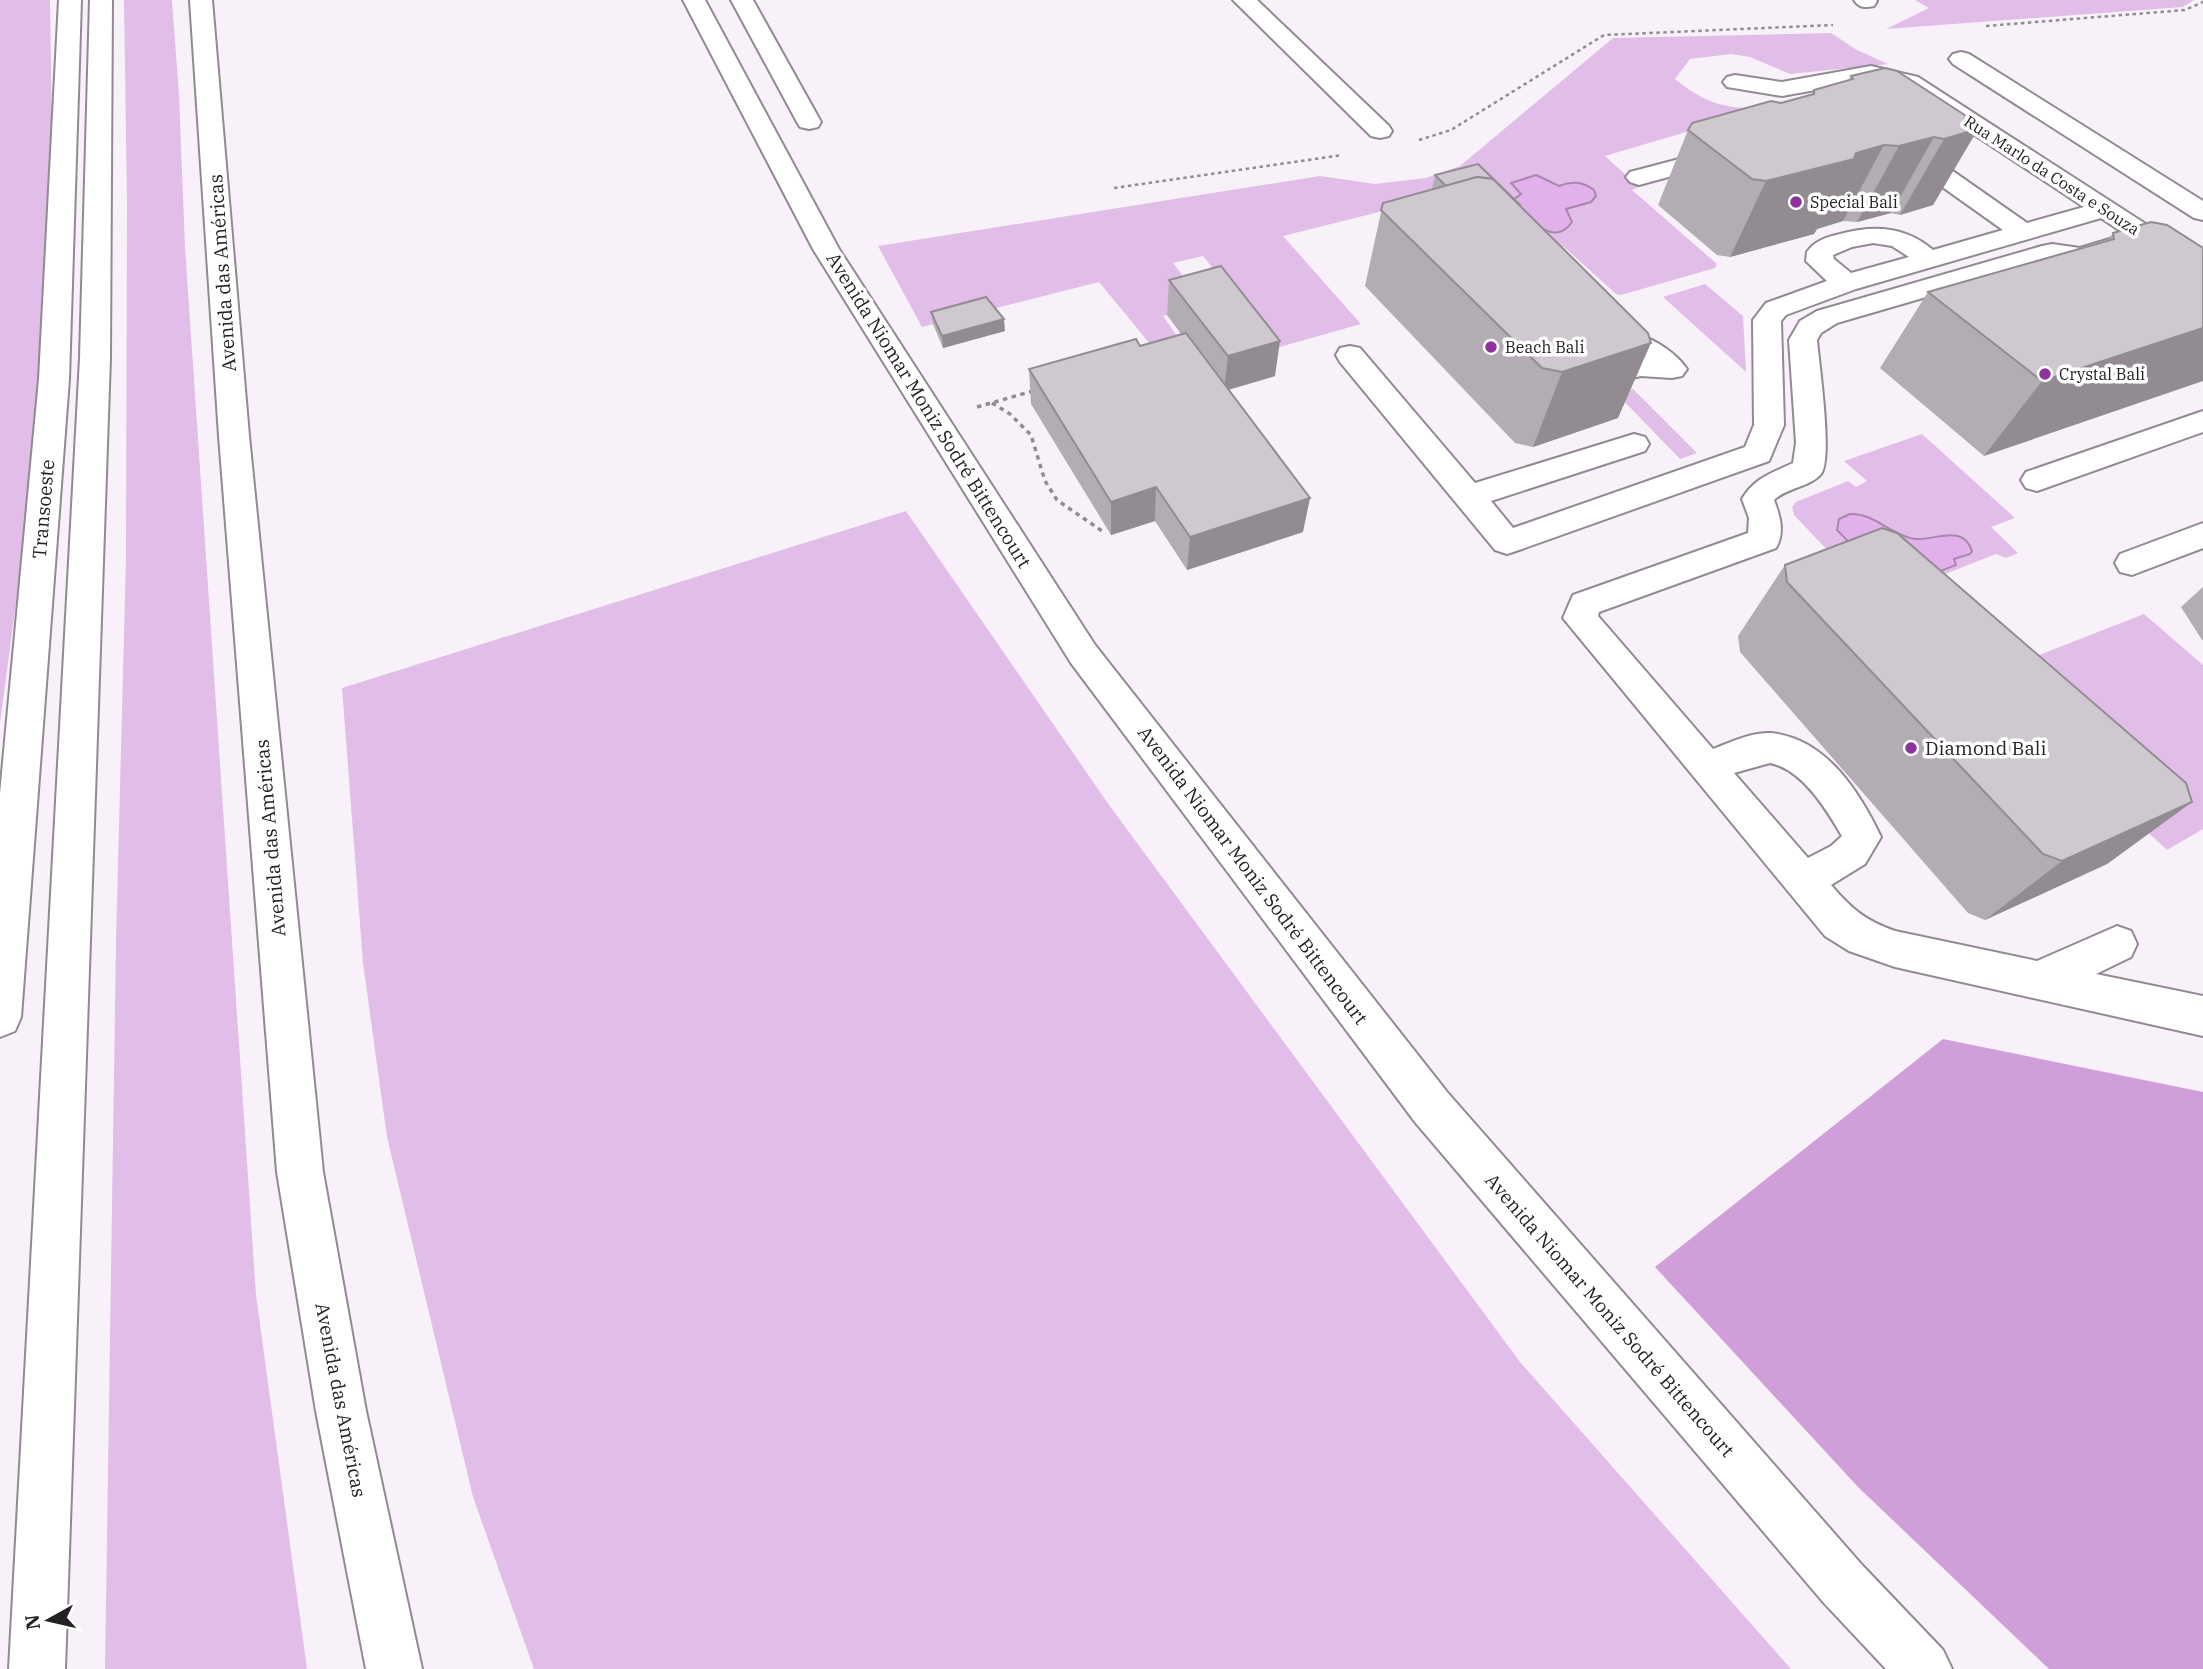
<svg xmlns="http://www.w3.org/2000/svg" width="2203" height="1669" font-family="'IBM Plex Serif',serif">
  <rect width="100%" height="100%" fill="#f9f1fa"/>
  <!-- green -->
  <g fill="#e1bee7">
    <polygon points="0,0 50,0 53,207 35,460 0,723"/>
    <polygon points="124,0 172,0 179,95 185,247 256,1295 307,1669 105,1669 116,942 126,556 127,204"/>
    <polygon points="1915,0 2194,0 2183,7 1886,29 1929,8"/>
    <path d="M 1831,33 L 1857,50 L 1888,64 L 1790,74 L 1750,57 L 1731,54 L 1690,59 L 1675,79 C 1707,105 1727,109 1767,108 L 1605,156 L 1639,187 L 1632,190 L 1717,264 L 1715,268 L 1621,295 L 1616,294 L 1564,247 L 1550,250 L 1471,189 L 1283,236 L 1361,324 L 1276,348 L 1203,256 L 1173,263 L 1205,305 L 1163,316 L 1182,343 L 1155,350 L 1099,282 L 922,327 L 878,246 L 1320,176 L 1375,184 L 1426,178 L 1460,166 L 1613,38 Z"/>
    <polygon points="1705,284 1743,316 1746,372 1663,297"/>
    <polygon points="1633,389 1697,453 1680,459 1617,394"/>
    <polygon points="1922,434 2015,518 1991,527 2018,553 2006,558 1996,554 1876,601 1794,515 1792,507 1796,502 1848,481 1856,487 1867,481 1844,461"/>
    <polygon points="906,511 1109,805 1520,1362 1791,1669 534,1669 473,1497 387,1137 363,963 342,688"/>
    <polygon points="2144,614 2203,665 2203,829 2167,850 1980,678"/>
  </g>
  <!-- forest -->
  <polygon fill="#d09ed9" points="1943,1039 2203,1092 2203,1669 2049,1669 1858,1487 1655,1267"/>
  <!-- water -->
  <g fill="#e2b0eb" stroke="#a985b0" stroke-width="2">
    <path d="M 1536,175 L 1559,186 C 1572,181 1582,181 1594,190 L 1596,196 L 1591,202 L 1566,209 L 1572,222 C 1553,250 1526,215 1513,200 L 1521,194 L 1511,183 Z"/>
    <path d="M 1850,514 C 1875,513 1890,535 1915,539 C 1935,541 1963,523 1972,551 L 1970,554 L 1954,559 L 1956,565 L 1923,578 L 1876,570 L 1837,530 L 1839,519 Z"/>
  </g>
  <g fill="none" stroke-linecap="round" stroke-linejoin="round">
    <defs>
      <g id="minor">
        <polygon points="59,0 81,0 69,379 21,1017 15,1031 0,1037 0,794 39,379"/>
        <polygon points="683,0 705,0 839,249 1095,645 1447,1092 1862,1565 1943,1650 1952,1669 1886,1669 1824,1603 1415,1122 1071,663 813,249"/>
        <polygon points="731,0 753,0 821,122 818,127 809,129 800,127 797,122"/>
        <polygon points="1233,0 1257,0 1389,126 1392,131 1389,136 1380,138 1371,136"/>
        <path d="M 1854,0 L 1876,0 L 1877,1 L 1874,6 C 1865,8 1859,8 1854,0 Z"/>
        <polygon points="1961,52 1969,54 2203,201 2203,220 2194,218 1953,64 1949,59 1953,54"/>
        <path d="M 1871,66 L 1918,77 L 2203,261 L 2203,281 L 2193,279 L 2101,218 L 1856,289 L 1786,315 L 1781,321 L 1784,425 L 1769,461 L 1519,550 L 1507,554 L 1495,550 L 1340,362 L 1336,355 L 1340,348 L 1350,346 L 1360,348 L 1475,483 L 1634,434 L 1645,437 L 1649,444 L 1645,451 L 1491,501 L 1513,528 L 1745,447 L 1754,425 L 1753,320 L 1766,303 L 1827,281 L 1806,261 L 1807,252 C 1814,241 1827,237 1840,234 C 1874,225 1905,226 1933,250 L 2003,230 L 1896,154 L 1893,149 L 1896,144 L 1905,142 L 1914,144 L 2027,223 L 2084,207 L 1902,87 L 1871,80 L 1782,96 L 1727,87 L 1723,82 L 1727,77 L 1735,75 L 1782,82 ZM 1873,243 L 1892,246 L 1909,257 L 1851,273 L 1834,259 L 1833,255 L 1852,247 Z"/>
        <polygon points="1725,147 1734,149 1737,154 1734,159 1639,185 1630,182 1626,177 1630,172"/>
        <path d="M 2113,238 L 2122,240 L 2126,246 L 2122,252 L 2081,264 L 2053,260 L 1837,323 L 1821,333 L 1817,340 C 1819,364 1833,458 1821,474 C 1810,487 1786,488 1774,500 C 1780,516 1785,532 1776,548 L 1599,612 L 1598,616 L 1713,749 C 1731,742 1752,732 1771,733 C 1826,738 1860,793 1881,837 L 1865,864 L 1831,885 C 1852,909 1864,920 1895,931 L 2037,961 L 2117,926 L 2131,931 L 2137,944 L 2131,957 L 2096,974 L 2203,996 L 2203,1036 L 1895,967 L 1849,951 L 1825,936 L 1563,618 L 1573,595 L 1748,533 L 1749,518 L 1742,499 C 1754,478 1772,473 1793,463 L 1796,443 L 1789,340 L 1800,321 L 1817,311 L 2042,246 L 2052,244 L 2080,248 ZM 1770,763 C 1803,770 1826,809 1842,836 L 1831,846 L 1808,858 L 1734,773 Z"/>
        <path d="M 1638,335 C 1655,339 1677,354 1687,369 L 1682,376 L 1672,378 L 1641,376 L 1610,383 L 1580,375 L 1575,368 L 1580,361 L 1590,359 L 1611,364 L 1638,358 L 1624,344 L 1628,338 Z"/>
        <polygon points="2203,411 2203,432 2037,491 2026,488 2021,480 2026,472"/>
        <polygon points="2203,523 2203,548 2132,575 2120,572 2115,563 2120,554"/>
      </g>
      <polygon id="major" points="190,0 212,0 249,436 323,1172 366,1411 422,1669 366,1669 316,1411 277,1172 219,436"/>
      <polygon id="highway" points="90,0 112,0 110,358 65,1669 9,1669 80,358"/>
    </defs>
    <!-- minor casing -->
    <use href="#minor" stroke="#918a92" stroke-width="4"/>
    <!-- major casing -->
    <use href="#major" stroke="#918a92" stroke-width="4"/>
    <!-- highway casing -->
    <use href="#highway" stroke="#918a92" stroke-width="4"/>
    <!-- path-far1 -->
    <g stroke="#918b92" stroke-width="2.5" stroke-dasharray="3.5 3.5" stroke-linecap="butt">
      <polyline points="1986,26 2185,10 2203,2"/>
      <polyline points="1419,140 1451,130 1604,35 1833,25"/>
      <polyline points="1114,188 1342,155"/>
    </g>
    <!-- path -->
    <g stroke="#918b92" stroke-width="3.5" stroke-dasharray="4.5 4.5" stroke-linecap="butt">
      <polyline points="992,403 1010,414 1031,435 1045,481 1057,500 1102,531"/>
      <polyline points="977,407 1033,391"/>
    </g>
    <!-- minor -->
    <use href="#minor" fill="#fff" fill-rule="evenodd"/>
    <!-- major -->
    <use href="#major" fill="#fff" fill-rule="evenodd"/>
    <!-- highway -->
    <use href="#highway" fill="#fff" fill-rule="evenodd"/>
  </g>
  <!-- wall -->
  <g fill="#b3acb4">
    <polygon points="1851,76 1978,129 1933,205 1900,215 1891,213 1857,222 1843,221 1817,229 1814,234 1730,257 1717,255 1658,205 1688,130 1812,95 1814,90 1849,80"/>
    <polygon points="1435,175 1519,205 1618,418 1533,447 1515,443 1365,286 1383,203 1432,189"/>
    <polygon points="2113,233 2203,248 1984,456 1880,368 1928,292 2107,241"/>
    <polygon points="1169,280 1275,376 1228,390 1303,532 1187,570 1155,521 1111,535 1031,404 1029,369 1140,346 1181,334 1167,315"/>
    <polygon points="931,312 1005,331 943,348 933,324"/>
    <polygon points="1785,565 2192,802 2107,864 1985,920 1968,913 1740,652 1738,636"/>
    <polygon points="2203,587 2203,640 2202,640 2181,607"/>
  </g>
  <!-- shaded-wall -->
  <g fill="#928c92">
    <polygon points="1978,129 1933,205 1900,215 1944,139"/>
    <polygon points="1934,137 1891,213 1857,222 1899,146"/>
    <polygon points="1884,145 1843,221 1817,229 1814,234 1730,257 1766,181"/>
    <polygon points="1004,319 1005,331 943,348 942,336"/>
    <polygon points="2203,328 2203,381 1984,456 2042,381"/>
    <polygon points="1280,341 1275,376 1224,391 1228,356"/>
    <polygon points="1651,343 1618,418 1533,447 1562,372"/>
    <polygon points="1156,487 1155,521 1111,535 1111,502"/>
    <polygon points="1310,498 1303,532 1187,570 1190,537"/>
    <polygon points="2192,802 2107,864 1985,920 2062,861"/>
  </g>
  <!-- building -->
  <g fill="#d0c8d1" stroke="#928c92" stroke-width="2">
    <polygon points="1885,68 1897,71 1977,123 1978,129 1944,139 1934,137 1899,146 1884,145 1856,153 1854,159 1766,181 1752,179 1688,130 1692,123 1771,101 1781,103 1814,94 1814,90 1853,79 1851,76"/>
    <polygon points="1478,164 1519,204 1518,204 1493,179 1477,177 1446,186 1435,175"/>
    <polygon points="1477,177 1493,179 1648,333 1651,343 1562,372 1542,368 1381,210 1383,203"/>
    <polygon points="2151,222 2167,225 2203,248 2203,328 2042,381 1928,292 2114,239 2113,233"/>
    <polygon points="1221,266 1280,341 1228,356 1169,280"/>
    <polygon points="986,297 1004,319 942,336 931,312"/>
    <polygon points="1186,333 1310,498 1190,537 1156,487 1111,502 1029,369 1136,339 1140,346"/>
    <polygon points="1882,528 1897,533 2186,783 2192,802 2062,861 2043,854 1787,582 1785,565"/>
  </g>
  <!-- markers -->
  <g fill="#8e329d" stroke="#fff" stroke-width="2.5">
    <circle cx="1796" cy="202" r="7"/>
    <circle cx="1491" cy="347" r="7"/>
    <circle cx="2045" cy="374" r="7"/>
    <circle cx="1911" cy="748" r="7"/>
  </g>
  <g text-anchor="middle" stroke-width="7" stroke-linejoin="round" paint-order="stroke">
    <!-- far-street labels -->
    <g font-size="16" fill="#242125" stroke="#fff">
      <text transform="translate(2052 175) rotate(33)" y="6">Rua Marlo da Costa e Souza</text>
    </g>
    <!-- far-poi labels -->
    <g font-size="16" fill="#242125" stroke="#fff" text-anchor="start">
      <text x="1810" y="208">Special Bali</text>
      <text x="1505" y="353">Beach Bali</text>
      <text x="2059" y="380">Crystal Bali</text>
    </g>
    <!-- street labels -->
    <g font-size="19" fill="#242125" stroke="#fff">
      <text transform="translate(222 273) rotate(-94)" y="7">Avenida das Américas</text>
      <text transform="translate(929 410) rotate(58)" y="7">Avenida Niomar Moniz Sodré Bittencourt</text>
      <text transform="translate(43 509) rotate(-85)" y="7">Transoeste</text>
      <text transform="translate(270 838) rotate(-95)" y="7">Avenida das Américas</text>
      <text transform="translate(1253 875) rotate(53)" y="7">Avenida Niomar Moniz Sodré Bittencourt</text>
      <text transform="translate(1610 1315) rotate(49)" y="7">Avenida Niomar Moniz Sodré Bittencourt</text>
      <text transform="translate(341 1400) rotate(79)" y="7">Avenida das Américas</text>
    </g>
    <!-- poi labels -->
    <g font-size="19" fill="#242125" stroke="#fff" text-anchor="start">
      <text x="1925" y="755">Diamond Bali</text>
    </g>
  </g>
  <!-- north arrow -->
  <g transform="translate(49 1620) rotate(262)" stroke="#ffffff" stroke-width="5" paint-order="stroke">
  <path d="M0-5L12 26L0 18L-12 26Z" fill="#242125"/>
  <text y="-10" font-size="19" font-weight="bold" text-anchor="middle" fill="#242125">N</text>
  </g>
</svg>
